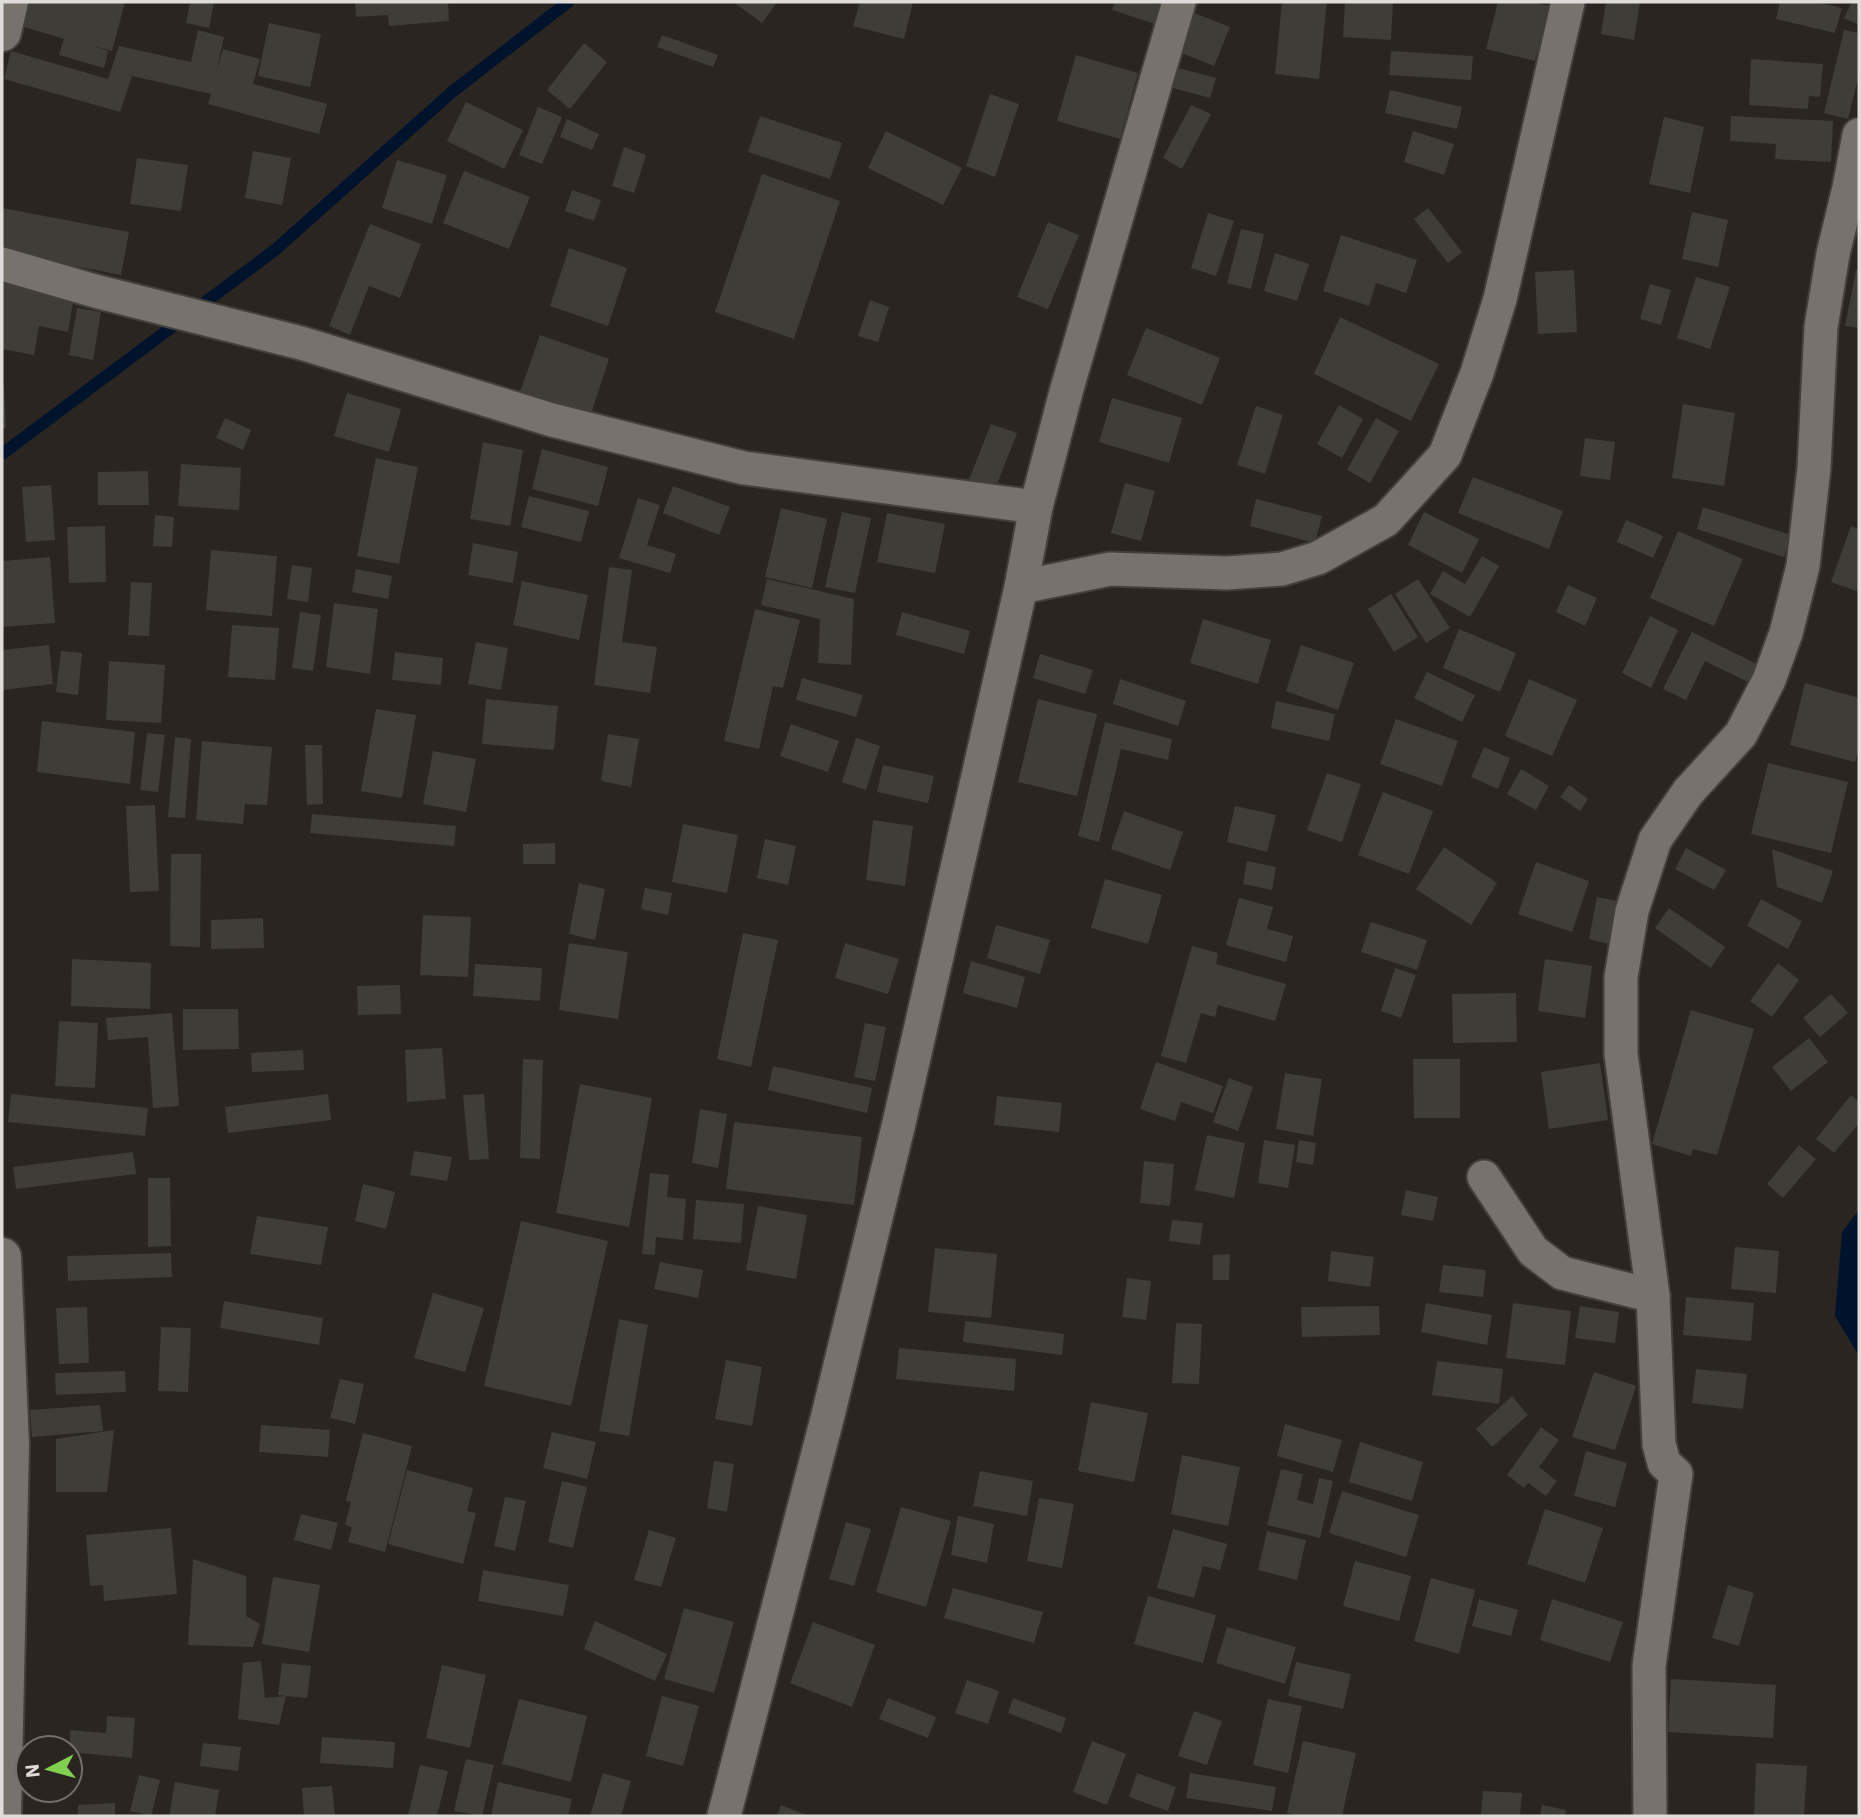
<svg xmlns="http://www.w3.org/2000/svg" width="1861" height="1818" font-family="'IBM Plex Sans',sans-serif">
  <rect width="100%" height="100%" fill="#2a2521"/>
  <!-- water -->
  <polygon fill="#00132d" points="1859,1210 1859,1356 1835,1316 1842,1232"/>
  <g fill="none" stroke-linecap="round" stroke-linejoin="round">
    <!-- stream -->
    <polyline stroke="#00132d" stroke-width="12" points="2,454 275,250 452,92 568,2"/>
  </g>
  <!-- building -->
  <g fill="#403c37">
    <polygon points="28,2 125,2 112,51 90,45 108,51 104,68 59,55 64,39 21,26"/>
    <polygon points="190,2 214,2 209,28 186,23"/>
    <polygon points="355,2 448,2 449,21 389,26 388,15 356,17"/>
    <polygon points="733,2 777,2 762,23"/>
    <polygon points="860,2 913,2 904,39 853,26"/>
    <polygon points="1115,2 1162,2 1155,24 1112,10"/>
    <polygon points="1282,2 1327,2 1319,79 1275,74"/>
    <polygon points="1345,2 1393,2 1391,40 1343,37"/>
    <polygon points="1498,2 1532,2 1549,6 1535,61 1486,49"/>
    <polygon points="1606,2 1640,2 1634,40 1601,34"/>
    <polygon points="1780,2 1817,2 1842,8 1835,33 1776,19"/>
    <polygon points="1852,2 1859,2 1859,25 1844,18"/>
    <polygon points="1194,13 1230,27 1214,66 1179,52"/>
    <polygon points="269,23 321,34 310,87 258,76"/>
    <polygon points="198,30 224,37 216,74 223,49 260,59 253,84 327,104 319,134 208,104 211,94 132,76 120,112 4,79 11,51 108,79 119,46 191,62"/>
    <polygon points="1844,30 1859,33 1859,74 1848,119 1824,113"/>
    <polygon points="662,35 718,55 713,67 657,47"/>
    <polygon points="584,43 607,62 570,109 547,90"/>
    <polygon points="1391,51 1473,56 1471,80 1389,75"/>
    <polygon points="1076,55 1138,73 1120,139 1057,121"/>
    <polygon points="1751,59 1823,64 1820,97 1809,96 1808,109 1749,105"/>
    <polygon points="1179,68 1216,78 1210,98 1173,88"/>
    <polygon points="1390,90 1462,107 1457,129 1385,113"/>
    <polygon points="990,94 1019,104 995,177 966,166"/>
    <polygon points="466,102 523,130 504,169 447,141"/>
    <polygon points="1191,105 1211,114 1182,169 1163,158"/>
    <polygon points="538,107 562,117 542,164 519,155"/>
    <polygon points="760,116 842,143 830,179 748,152"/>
    <polygon points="1731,116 1833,121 1831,162 1775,159 1776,144 1730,141"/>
    <polygon points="1664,117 1704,127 1690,193 1649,184"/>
    <polygon points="567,119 599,134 592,150 560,137"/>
    <polygon points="886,131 962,168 943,205 868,168"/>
    <polygon points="1413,131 1454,144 1444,175 1404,162"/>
    <polygon points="624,147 646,155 634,193 612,186"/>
    <polygon points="253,151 291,158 282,205 245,198"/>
    <polygon points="137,158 188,165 181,211 130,204"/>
    <polygon points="397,160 447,175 432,224 382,208"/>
    <polygon points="464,171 530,197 509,249 443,223"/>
    <polygon points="762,174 840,201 794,339 715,312"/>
    <polygon points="572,190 601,200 594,221 565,211"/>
    <polygon points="2,208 129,232 121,275 2,252"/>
    <polygon points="1428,208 1462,252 1448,263 1414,219"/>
    <polygon points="1692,212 1728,220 1718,267 1682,259"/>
    <polygon points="1208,213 1234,221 1216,276 1191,268"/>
    <polygon points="1048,222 1079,235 1048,309 1017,297"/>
    <polygon points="370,224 421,244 400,298 369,286 350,335 329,326"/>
    <polygon points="1241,229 1264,234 1251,289 1227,283"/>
    <polygon points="1341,235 1417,260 1406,293 1376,283 1369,306 1323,291"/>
    <polygon points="569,248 627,268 608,326 550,306"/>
    <polygon points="1275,253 1309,264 1297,301 1264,291"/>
    <polygon points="1574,270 1577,332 1538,334 1535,272"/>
    <polygon points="1856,270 1859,270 1859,328 1845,326"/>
    <polygon points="1696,277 1730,287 1710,349 1677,338"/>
    <polygon points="2,283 74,295 68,332 39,326 34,355 2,349"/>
    <polygon points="1650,284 1671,290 1661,325 1640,319"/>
    <polygon points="870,300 889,307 878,342 858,336"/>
    <polygon points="77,308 101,312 93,360 69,355"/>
    <polygon points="1340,317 1439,364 1411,421 1314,374"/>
    <polygon points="1146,328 1220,358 1202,405 1127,375"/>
    <polygon points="540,335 609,359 590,417 520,392"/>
    <polygon points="2,385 4,385 6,428 2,428"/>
    <polygon points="347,393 401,409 389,452 334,436"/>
    <polygon points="1112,398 1182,418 1169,463 1099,442"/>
    <polygon points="1683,404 1735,413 1724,486 1672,478"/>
    <polygon points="1339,405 1363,419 1342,458 1317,444"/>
    <polygon points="1256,406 1283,415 1265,474 1237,465"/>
    <polygon points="225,418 251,430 243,450 216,438"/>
    <polygon points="1376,418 1399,431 1370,483 1347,470"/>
    <polygon points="991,424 1017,433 994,492 968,482"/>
    <polygon points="1585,438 1615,442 1610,480 1580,476"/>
    <polygon points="483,442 523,450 510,526 470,519"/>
    <polygon points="542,449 608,467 598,506 532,489"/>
    <polygon points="376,458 418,467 399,564 357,556"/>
    <polygon points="181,464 241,468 239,510 178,506"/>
    <polygon points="148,471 149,505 98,505 98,472"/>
    <polygon points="1473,477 1563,511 1549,549 1458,513"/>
    <polygon points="1125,483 1155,491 1141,541 1111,533"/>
    <polygon points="51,485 55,540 26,542 22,487"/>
    <polygon points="673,486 730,507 719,535 663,513"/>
    <polygon points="529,496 589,511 581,542 521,527"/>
    <polygon points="638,498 660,505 647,545 676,554 670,573 619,558"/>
    <polygon points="1256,499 1322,516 1315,543 1250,526"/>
    <polygon points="1703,507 1791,535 1784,557 1697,529"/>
    <polygon points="781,508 827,519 812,588 765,577"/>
    <polygon points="842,512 871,518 855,593 825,587"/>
    <polygon points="1424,512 1479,539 1462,573 1408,545"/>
    <polygon points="887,513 945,524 935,573 877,562"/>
    <polygon points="155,515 174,517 172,547 153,546"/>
    <polygon points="1626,520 1663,536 1653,558 1617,542"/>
    <polygon points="105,526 106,582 69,583 67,527"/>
    <polygon points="1851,526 1859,529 1859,592 1831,582"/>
    <polygon points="1678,531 1743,559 1714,626 1650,598"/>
    <polygon points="473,543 518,552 513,583 468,575"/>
    <polygon points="211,550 277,556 272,616 206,610"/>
    <polygon points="1482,556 1499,566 1470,617 1430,594 1443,571 1465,584"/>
    <polygon points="50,557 55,623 2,627 2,561"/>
    <polygon points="292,565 312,568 308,602 287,599"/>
    <polygon points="609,567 632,570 622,642 657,647 650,693 594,685"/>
    <polygon points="356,569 392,576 388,599 352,592"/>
    <polygon points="767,579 854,599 851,665 818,663 820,619 761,605"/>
    <polygon points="1418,579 1450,628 1426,643 1395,594"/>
    <polygon points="522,581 588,595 579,640 513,625"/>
    <polygon points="131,582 152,583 149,636 128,635"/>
    <polygon points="1568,585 1597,598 1585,626 1556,612"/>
    <polygon points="1391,594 1418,637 1394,652 1368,609"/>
    <polygon points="334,603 378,609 370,674 326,667"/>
    <polygon points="755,609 800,620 783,688 773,686 759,749 724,741"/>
    <polygon points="300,612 321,615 313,671 292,668"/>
    <polygon points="902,612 970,631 964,654 896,635"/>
    <polygon points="1650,616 1678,630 1651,688 1622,673"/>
    <polygon points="1203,619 1271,640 1258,684 1190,663"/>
    <polygon points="232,625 279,628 275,680 228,677"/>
    <polygon points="1459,629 1516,653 1500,692 1443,668"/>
    <polygon points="1692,632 1759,665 1750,683 1705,661 1686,700 1663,689"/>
    <polygon points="476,642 508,648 501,690 468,684"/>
    <polygon points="49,645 53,684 2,690 2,650"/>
    <polygon points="1301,645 1354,663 1338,710 1286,691"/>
    <polygon points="61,651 82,653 78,695 56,692"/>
    <polygon points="395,652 443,658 441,685 392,680"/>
    <polygon points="1040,654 1093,670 1085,694 1033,678"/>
    <polygon points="109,661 165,665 161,723 106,720"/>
    <polygon points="1427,672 1475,695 1462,722 1414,698"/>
    <polygon points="802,678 863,695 856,717 796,700"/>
    <polygon points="1120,679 1186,701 1178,726 1113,704"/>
    <polygon points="1529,679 1577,700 1552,756 1505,736"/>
    <polygon points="1805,683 1859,698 1859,747 1855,762 1790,745"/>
    <polygon points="486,699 558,706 554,750 482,744"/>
    <polygon points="1038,699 1097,714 1077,796 1018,782"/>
    <polygon points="1276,701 1335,714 1329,741 1271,728"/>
    <polygon points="376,709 416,715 402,798 361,791"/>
    <polygon points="1396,719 1458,741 1442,786 1380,764"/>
    <polygon points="42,721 135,732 130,784 37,772"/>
    <polygon points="1105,722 1172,739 1168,760 1121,749 1099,842 1078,836"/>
    <polygon points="791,724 839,741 828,772 780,756"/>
    <polygon points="147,733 165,735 158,792 140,790"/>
    <polygon points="608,734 639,739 631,787 601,781"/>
    <polygon points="175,737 191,739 185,818 168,817"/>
    <polygon points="856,738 880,746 866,790 842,782"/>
    <polygon points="202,741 272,747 267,805 245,804 243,824 196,820"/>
    <polygon points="305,745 322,745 323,804 307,805"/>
    <polygon points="1484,747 1510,758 1498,789 1471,777"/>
    <polygon points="433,751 476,759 466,812 423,804"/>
    <polygon points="1768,763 1848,782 1831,853 1751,834"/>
    <polygon points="883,765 934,776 928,803 877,792"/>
    <polygon points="1521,769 1549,786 1536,810 1507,794"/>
    <polygon points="1327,773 1361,784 1342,842 1307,830"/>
    <polygon points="1569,785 1588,799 1580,811 1560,797"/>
    <polygon points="1383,792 1433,811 1409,874 1358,855"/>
    <polygon points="155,805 159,891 130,892 126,806"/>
    <polygon points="1235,806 1276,815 1267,852 1227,842"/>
    <polygon points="1124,811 1183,832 1170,870 1111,849"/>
    <polygon points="312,814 456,826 454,846 310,833"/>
    <polygon points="873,820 913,826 905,886 866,880"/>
    <polygon points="683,824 738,835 727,893 672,882"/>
    <polygon points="765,839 796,846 788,885 757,878"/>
    <polygon points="555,843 555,864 523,864 523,844"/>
    <polygon points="1444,847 1497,883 1471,925 1416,889"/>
    <polygon points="1686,848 1726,870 1714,890 1675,869"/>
    <polygon points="1772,849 1833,871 1822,903 1777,887"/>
    <polygon points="171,854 201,854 200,947 170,946"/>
    <polygon points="1247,861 1276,867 1272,890 1243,884"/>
    <polygon points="1536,862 1589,881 1572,932 1518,914"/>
    <polygon points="1105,879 1162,895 1148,944 1091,928"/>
    <polygon points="579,883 605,889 595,940 569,934"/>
    <polygon points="645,888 672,893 668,915 641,909"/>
    <polygon points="1597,897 1618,901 1609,944 1589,939"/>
    <polygon points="1239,898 1273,907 1267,929 1293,936 1286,962 1226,945"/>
    <polygon points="1761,899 1802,921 1788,949 1747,926"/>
    <polygon points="1669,908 1725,947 1711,968 1655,928"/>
    <polygon points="423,915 471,917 468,977 420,975"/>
    <polygon points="263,918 264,948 211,949 211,920"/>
    <polygon points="1371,922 1427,940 1417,970 1361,952"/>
    <polygon points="996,925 1050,940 1040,974 987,958"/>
    <polygon points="743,933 778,940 751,1067 717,1059"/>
    <polygon points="569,943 628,952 618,1019 559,1010"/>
    <polygon points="845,943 899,959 888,994 835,978"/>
    <polygon points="1192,946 1218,953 1216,964 1286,984 1275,1021 1218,1005 1215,1017 1201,1013 1186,1063 1161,1056"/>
    <polygon points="72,959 151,963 150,1009 71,1006"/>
    <polygon points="1545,959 1592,966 1585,1018 1538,1011"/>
    <polygon points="971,961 1025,977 1017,1008 963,993"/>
    <polygon points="1778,963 1799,980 1772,1017 1750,1001"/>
    <polygon points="475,964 542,968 540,1001 473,996"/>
    <polygon points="1395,968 1416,975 1401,1018 1381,1011"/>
    <polygon points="400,985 401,1014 358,1015 357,986"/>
    <polygon points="1516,993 1517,1042 1453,1043 1452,994"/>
    <polygon points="1831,994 1848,1013 1820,1037 1803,1018"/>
    <polygon points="183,1009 238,1009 239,1049 183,1050"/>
    <polygon points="1691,1010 1754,1029 1717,1155 1693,1149 1691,1156 1652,1144"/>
    <polygon points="172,1013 179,1106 153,1108 148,1037 108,1040 106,1018"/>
    <polygon points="59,1021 98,1023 95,1088 55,1086"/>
    <polygon points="865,1023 886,1027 875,1081 854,1077"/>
    <polygon points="1809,1038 1828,1062 1791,1091 1772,1067"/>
    <polygon points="442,1048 446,1099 407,1102 405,1050"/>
    <polygon points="303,1050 304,1070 252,1072 251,1053"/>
    <polygon points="523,1059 543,1060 540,1159 520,1158"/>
    <polygon points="1413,1059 1460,1059 1460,1118 1414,1118"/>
    <polygon points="1156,1062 1223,1086 1213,1113 1181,1102 1175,1121 1140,1109"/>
    <polygon points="1600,1063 1608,1120 1549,1129 1541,1072"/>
    <polygon points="773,1066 872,1088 867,1113 768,1090"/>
    <polygon points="1285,1073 1322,1079 1313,1136 1276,1129"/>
    <polygon points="1229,1078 1253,1087 1238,1131 1213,1122"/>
    <polygon points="580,1084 652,1098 629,1227 556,1213"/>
    <polygon points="11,1094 148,1108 145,1136 8,1122"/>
    <polygon points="328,1094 331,1120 228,1133 225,1107"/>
    <polygon points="484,1094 489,1159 469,1160 463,1095"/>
    <polygon points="1851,1095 1859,1102 1859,1123 1834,1153 1816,1139"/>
    <polygon points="997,1096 1062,1103 1059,1132 994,1125"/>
    <polygon points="700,1109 727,1114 718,1168 692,1163"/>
    <polygon points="734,1122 862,1137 854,1205 726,1189"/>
    <polygon points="1207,1135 1245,1143 1234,1198 1195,1190"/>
    <polygon points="1264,1140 1295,1145 1288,1188 1258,1183"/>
    <polygon points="1299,1140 1316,1143 1313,1165 1296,1162"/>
    <polygon points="1799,1145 1816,1159 1783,1198 1767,1184"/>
    <polygon points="414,1151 452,1157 447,1181 410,1175"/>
    <polygon points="133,1152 136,1174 16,1189 13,1167"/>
    <polygon points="1144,1161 1174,1164 1170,1206 1140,1203"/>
    <polygon points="650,1173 669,1175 667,1197 686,1199 683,1240 656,1237 655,1255 642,1254"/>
    <polygon points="148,1178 170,1178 171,1246 148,1247"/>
    <polygon points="363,1184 395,1192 386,1229 355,1221"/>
    <polygon points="1406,1190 1438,1197 1433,1221 1401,1215"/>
    <polygon points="696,1200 744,1204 741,1243 693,1239"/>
    <polygon points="758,1206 807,1215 796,1279 746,1270"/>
    <polygon points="257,1216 328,1227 321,1265 250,1254"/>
    <polygon points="1172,1220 1203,1223 1200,1245 1169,1241"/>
    <polygon points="521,1221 608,1241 571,1406 484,1386"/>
    <polygon points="1735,1247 1779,1251 1776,1293 1731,1289"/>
    <polygon points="935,1248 997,1254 991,1318 928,1312"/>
    <polygon points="1331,1251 1374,1257 1370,1287 1328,1281"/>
    <polygon points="171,1253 172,1277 68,1281 67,1256"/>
    <polygon points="1230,1254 1229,1280 1213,1280 1213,1255"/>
    <polygon points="660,1262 703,1270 698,1298 654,1289"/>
    <polygon points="1443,1265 1486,1270 1483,1297 1439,1292"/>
    <polygon points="1127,1278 1151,1281 1146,1320 1122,1317"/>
    <polygon points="433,1293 484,1308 465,1372 414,1358"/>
    <polygon points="1686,1297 1754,1303 1751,1341 1683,1335"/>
    <polygon points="224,1301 323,1318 319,1345 220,1328"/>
    <polygon points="1426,1303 1492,1315 1487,1345 1421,1332"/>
    <polygon points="1513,1303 1571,1311 1565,1365 1506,1358"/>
    <polygon points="1379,1306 1380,1335 1302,1337 1301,1307"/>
    <polygon points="1580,1306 1619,1312 1615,1343 1575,1338"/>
    <polygon points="87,1307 89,1363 59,1364 56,1308"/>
    <polygon points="619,1319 648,1325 629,1436 599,1431"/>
    <polygon points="965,1321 1064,1334 1062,1355 963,1342"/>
    <polygon points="1176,1323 1202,1324 1199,1384 1172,1383"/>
    <polygon points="161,1327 191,1328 188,1392 158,1391"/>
    <polygon points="899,1348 1016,1359 1014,1391 896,1379"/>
    <polygon points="726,1360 762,1367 752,1426 715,1419"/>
    <polygon points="1437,1361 1503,1369 1499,1404 1432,1395"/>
    <polygon points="1696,1369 1747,1374 1743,1409 1692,1403"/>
    <polygon points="125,1371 126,1392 56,1395 55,1373"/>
    <polygon points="1594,1372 1636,1386 1615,1450 1572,1437"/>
    <polygon points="340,1379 364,1384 355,1424 330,1418"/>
    <polygon points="1512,1396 1528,1415 1492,1447 1476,1429"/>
    <polygon points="1091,1402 1148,1413 1134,1482 1078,1471"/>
    <polygon points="100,1405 103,1431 32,1437 30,1410"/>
    <polygon points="1285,1424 1342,1440 1333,1472 1277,1456"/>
    <polygon points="261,1425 330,1430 328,1457 259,1452"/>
    <polygon points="1541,1427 1559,1440 1539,1467 1557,1481 1546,1496 1528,1483 1524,1488 1507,1475"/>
    <polygon points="114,1430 107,1492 56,1492 56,1439"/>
    <polygon points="552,1432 596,1442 587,1479 543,1468"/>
    <polygon points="363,1433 412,1446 385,1552 348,1542 352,1527 345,1525 351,1502 346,1501"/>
    <polygon points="1360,1442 1423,1462 1412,1501 1349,1482"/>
    <polygon points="1586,1451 1627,1463 1615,1507 1574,1496"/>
    <polygon points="1182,1455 1240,1467 1228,1526 1171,1514"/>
    <polygon points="714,1461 734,1464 727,1512 707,1508"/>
    <polygon points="1281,1469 1303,1474 1297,1500 1313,1504 1319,1478 1333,1481 1320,1538 1267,1525"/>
    <polygon points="407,1470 473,1488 467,1511 476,1513 463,1564 388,1544"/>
    <polygon points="980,1471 1033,1481 1027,1516 973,1506"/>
    <polygon points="562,1481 587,1487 573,1548 548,1542"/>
    <polygon points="1342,1491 1419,1515 1406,1557 1329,1533"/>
    <polygon points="505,1497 526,1501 515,1551 494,1546"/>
    <polygon points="1039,1498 1074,1504 1062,1568 1027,1561"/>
    <polygon points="901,1507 951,1521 926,1607 876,1592"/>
    <polygon points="1545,1509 1603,1528 1585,1583 1527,1564"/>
    <polygon points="301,1514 338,1523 331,1550 294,1540"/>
    <polygon points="958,1516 994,1524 987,1563 951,1555"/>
    <polygon points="846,1522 871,1529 854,1586 829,1579"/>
    <polygon points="171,1528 177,1594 104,1601 103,1585 90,1586 86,1535"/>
    <polygon points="1173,1529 1227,1544 1220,1570 1203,1566 1194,1598 1157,1588"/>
    <polygon points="649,1530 676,1538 661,1587 634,1580"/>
    <polygon points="1267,1531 1306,1540 1297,1580 1258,1570"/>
    <polygon points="193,1559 246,1576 246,1616 260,1624 253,1647 188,1645"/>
    <polygon points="1355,1561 1411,1576 1399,1621 1343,1606"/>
    <polygon points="483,1570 569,1585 563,1616 478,1601"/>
    <polygon points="273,1577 320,1585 309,1652 262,1644"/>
    <polygon points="1431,1578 1475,1590 1459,1654 1414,1641"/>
    <polygon points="1728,1585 1754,1593 1739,1646 1712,1638"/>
    <polygon points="953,1588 1043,1612 1034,1643 944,1618"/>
    <polygon points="1148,1596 1216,1615 1203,1663 1134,1644"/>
    <polygon points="1479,1599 1518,1610 1511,1636 1472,1626"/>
    <polygon points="1552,1599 1623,1622 1610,1662 1540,1640"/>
    <polygon points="684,1608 734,1622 714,1693 664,1679"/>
    <polygon points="595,1621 667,1654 655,1681 584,1649"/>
    <polygon points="813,1622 875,1645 852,1707 790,1683"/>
    <polygon points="1227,1627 1296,1647 1285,1684 1216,1663"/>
    <polygon points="261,1661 265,1698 286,1696 278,1695 282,1663 311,1666 307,1698 286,1696 279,1725 238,1719 243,1663"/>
    <polygon points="1296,1662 1351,1674 1343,1709 1288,1696"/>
    <polygon points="442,1665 486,1675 470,1748 426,1738"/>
    <polygon points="1671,1679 1776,1685 1773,1738 1668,1732"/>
    <polygon points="967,1680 999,1691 988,1724 955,1713"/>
    <polygon points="662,1696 699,1706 683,1766 646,1756"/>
    <polygon points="888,1698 936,1717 928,1738 879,1719"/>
    <polygon points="1013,1698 1066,1718 1061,1733 1008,1713"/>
    <polygon points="519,1699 587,1716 571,1782 502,1764"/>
    <polygon points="1268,1699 1302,1706 1288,1773 1253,1765"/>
    <polygon points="1194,1711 1222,1721 1207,1765 1178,1756"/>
    <polygon points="107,1716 135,1718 132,1758 70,1752 70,1730 106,1733"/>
    <polygon points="322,1737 395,1742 393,1768 320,1763"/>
    <polygon points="1092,1741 1126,1754 1107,1805 1073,1792"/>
    <polygon points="1303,1741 1356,1753 1342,1816 1300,1816 1287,1813"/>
    <polygon points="203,1743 241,1747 238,1771 200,1766"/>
    <polygon points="466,1759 494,1765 482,1816 454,1811"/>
    <polygon points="1756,1763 1807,1766 1804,1816 1754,1816"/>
    <polygon points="420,1765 448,1771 437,1816 408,1816"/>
    <polygon points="603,1773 631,1781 621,1816 590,1816"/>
    <polygon points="1137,1773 1176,1787 1168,1811 1129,1797"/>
    <polygon points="1190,1773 1276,1787 1272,1811 1186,1798"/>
    <polygon points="139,1775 160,1780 151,1816 130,1811"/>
    <polygon points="175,1782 219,1790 215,1816 169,1816"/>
    <polygon points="498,1782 572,1799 568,1816 491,1816"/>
    <polygon points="332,1786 335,1816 304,1816 302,1788"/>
    <polygon points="1483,1791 1522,1793 1520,1816 1481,1816"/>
    <polygon points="115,1803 115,1816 78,1816 78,1805"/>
    <polygon points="781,1805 809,1816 777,1816"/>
    <polygon points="1542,1805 1566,1810 1565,1816 1540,1816"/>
  </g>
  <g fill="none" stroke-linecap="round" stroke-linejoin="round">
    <defs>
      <g id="minor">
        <polyline points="2,264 95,291 301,343 552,420 744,468 1036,507"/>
        <polyline points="1021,587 1110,569 1227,573 1282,569 1318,558 1386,520 1445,455 1477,373 1500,299 1568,2"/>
        <polyline points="1484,1177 1533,1251 1562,1273 1653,1296"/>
        <polyline points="724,1816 828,1415 899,1123 1021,587 1036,507 1066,392 1179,2"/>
        <polyline points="1650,1816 1649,1666 1676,1474 1664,1463 1659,1444 1653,1296 1621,1054 1621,977 1632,911 1655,840 1688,792 1741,734 1769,680 1786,633 1803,566 1814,468 1821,327 1833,254 1849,188 1859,135"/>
      </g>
      <g id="tertiary">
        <polyline points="2,32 9,2"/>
        <polyline points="2,1257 10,1445 2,1816"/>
      </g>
    </defs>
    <!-- minor casing -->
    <use href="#minor" stroke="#433f3d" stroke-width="37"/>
    <!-- tertiary casing -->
    <use href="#tertiary" stroke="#433f3d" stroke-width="42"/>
    <!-- minor -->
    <use href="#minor" stroke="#78726d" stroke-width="33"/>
    <!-- tertiary -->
    <use href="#tertiary" stroke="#78726d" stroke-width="38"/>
  </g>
  <!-- border -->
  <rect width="1861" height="1818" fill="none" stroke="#e0dcda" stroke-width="7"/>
  <!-- north arrow -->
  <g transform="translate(49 1769) rotate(264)"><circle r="33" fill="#2a2521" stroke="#736e6b" stroke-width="2"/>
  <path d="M0-5L12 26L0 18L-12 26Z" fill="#82d04f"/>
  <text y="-10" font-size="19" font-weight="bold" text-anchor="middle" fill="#e0dcda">N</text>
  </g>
</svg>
